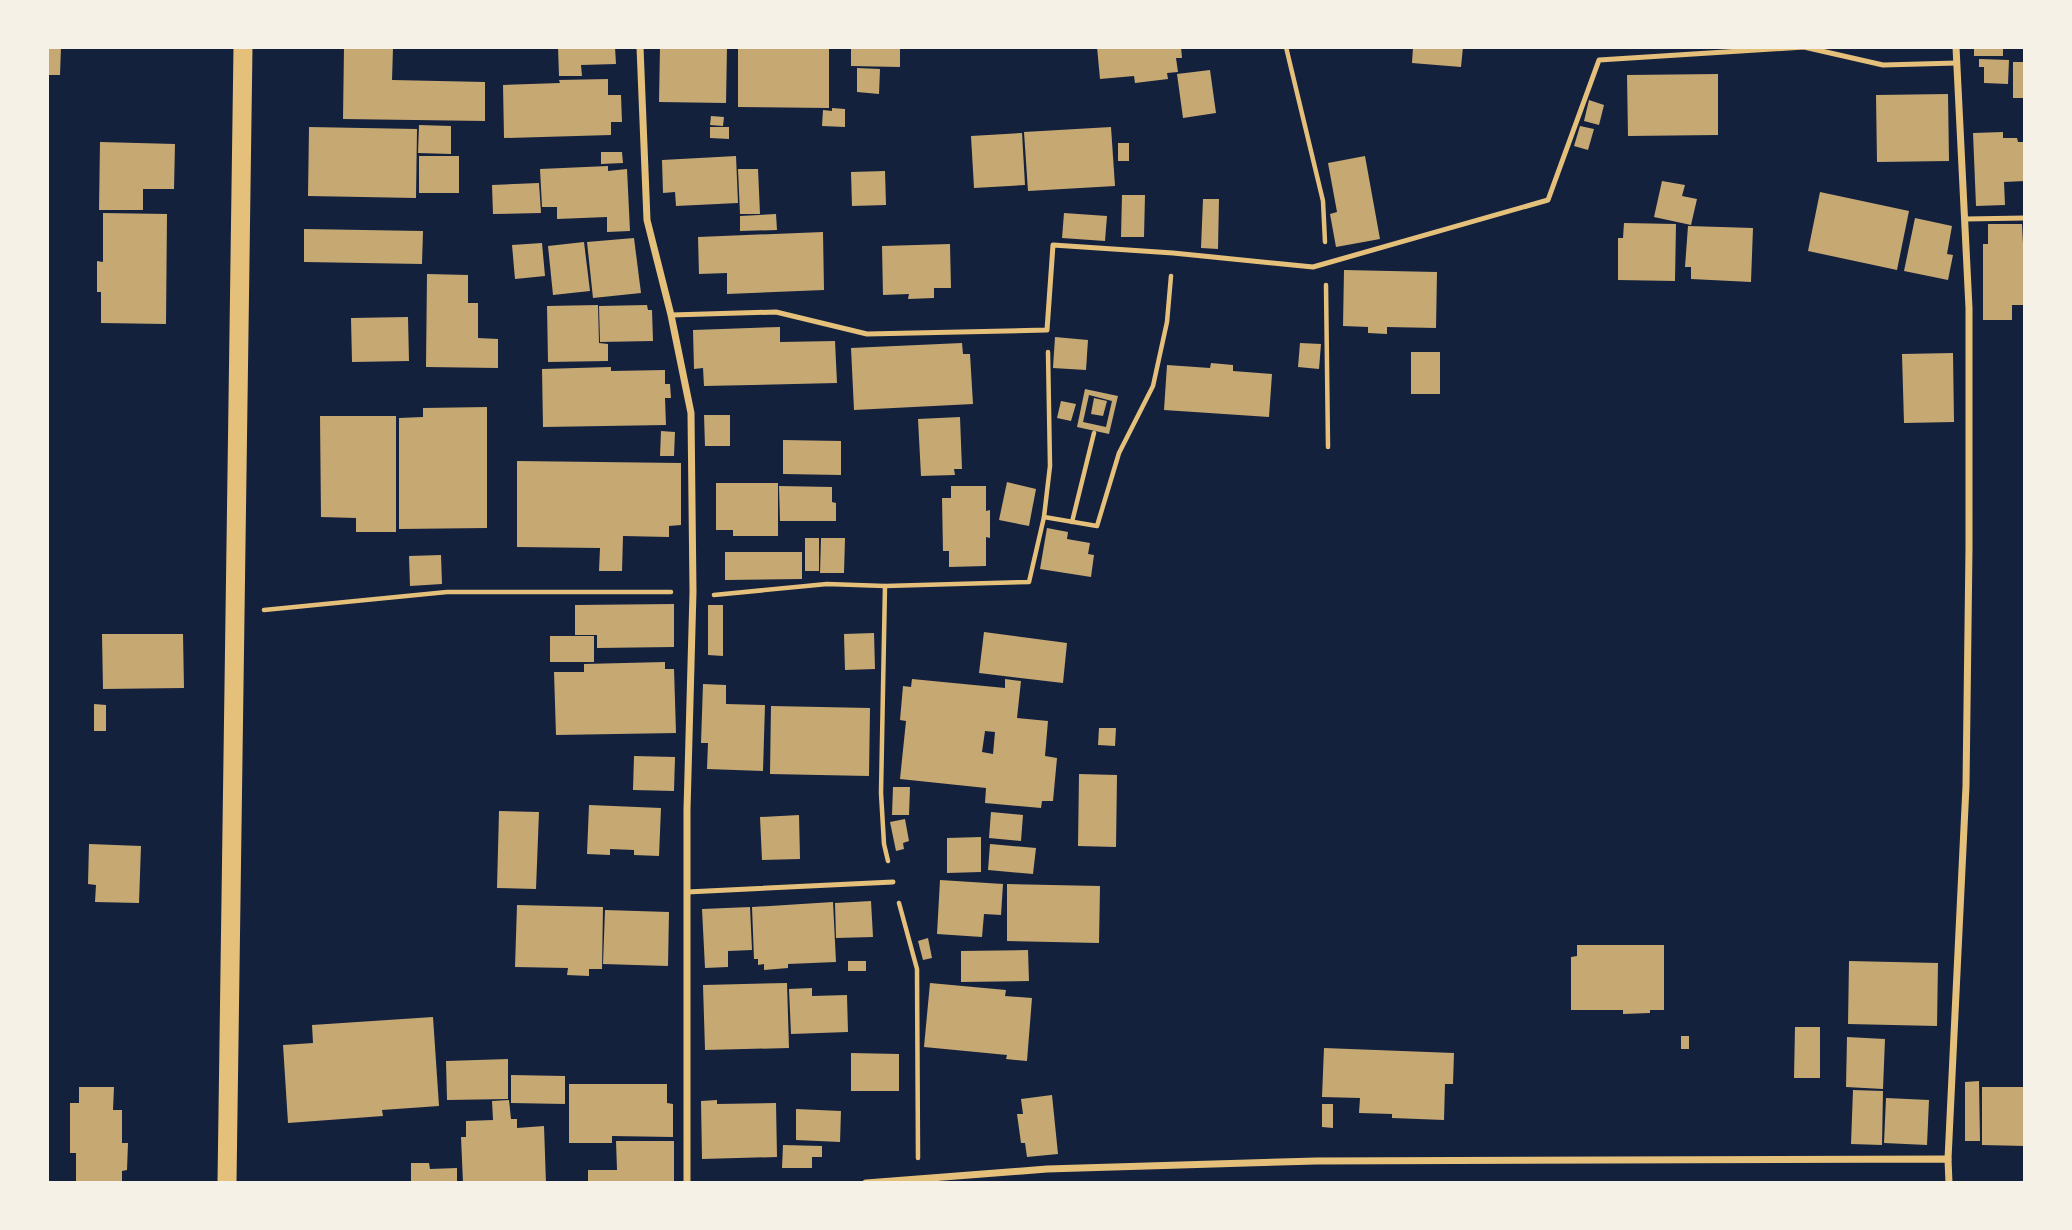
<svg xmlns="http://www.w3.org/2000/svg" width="2072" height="1230" font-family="'Titillium Web',sans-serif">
  <rect width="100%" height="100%" fill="#14213d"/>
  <!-- building -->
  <g fill="#c6a872" fill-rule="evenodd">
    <polygon points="47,47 61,47 60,75 47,75"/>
    <polygon points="344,47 393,48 392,80 485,82 485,121 343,119"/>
    <polygon points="558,47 615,47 616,64 581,65 582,76 559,76"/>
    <polygon points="660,47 727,47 726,103 659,102"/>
    <polygon points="851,47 900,47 900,67 851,66"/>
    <polygon points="1097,47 1181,47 1182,58 1176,58 1178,72 1167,73 1168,79 1135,83 1134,76 1100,79"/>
    <polygon points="1413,47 1463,47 1461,67 1412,63"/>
    <rect x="1974" y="47" width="29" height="9"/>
    <polygon points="738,48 829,49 829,108 738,107"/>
    <polygon points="1979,59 2009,60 2008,84 1984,83 1984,67 1979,67"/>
    <rect x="2013" y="62" width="12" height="36"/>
    <polygon points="857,68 880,69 879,94 857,92"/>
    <polygon points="1210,70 1216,113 1183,118 1177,74"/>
    <polygon points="1718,74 1718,135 1628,136 1627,75"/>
    <polygon points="608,79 608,95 621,95 622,122 611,122 611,135 504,138 503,85 560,83 559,80"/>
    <polygon points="1948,94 1949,161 1877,162 1876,95"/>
    <polygon points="1589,100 1604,105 1599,125 1584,121"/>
    <polygon points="832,108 845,109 845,127 822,126 823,110 832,111"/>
    <polygon points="711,116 724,117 723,126 710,125"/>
    <polygon points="419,125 451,126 451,154 418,153"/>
    <polygon points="1580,126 1594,129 1588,150 1574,146"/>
    <polygon points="309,127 417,129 416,198 308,196"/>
    <polygon points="710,127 729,127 729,139 710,138"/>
    <polygon points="1111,127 1115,186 1028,191 1024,132"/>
    <polygon points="2003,132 2003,138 2017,138 2018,142 2025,142 2025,181 2004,182 2005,205 1976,206 1973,133"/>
    <polygon points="1022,133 1025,185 974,188 971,136"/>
    <polygon points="100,142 175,144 174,189 143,189 143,210 99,210"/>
    <rect x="1118" y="143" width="11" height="18"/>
    <polygon points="601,152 622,152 623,163 601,164"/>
    <rect x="419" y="156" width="40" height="37"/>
    <polygon points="736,156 738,203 676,206 675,192 663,193 662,160"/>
    <polygon points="1365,156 1380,239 1336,247 1330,214 1337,212 1328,163"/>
    <polygon points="608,166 608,171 627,169 630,231 607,232 607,217 557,219 557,207 542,207 540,169"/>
    <polygon points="738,169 758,169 760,214 740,214"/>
    <polygon points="885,171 886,205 852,206 851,172"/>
    <polygon points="1662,181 1685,185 1682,196 1697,199 1691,225 1654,217"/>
    <polygon points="539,183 541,213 493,214 492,185"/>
    <polygon points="1820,192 1909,211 1897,270 1808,251"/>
    <polygon points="1122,195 1145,195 1144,237 1121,237"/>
    <polygon points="1203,199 1219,199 1218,249 1201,248"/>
    <polygon points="103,213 167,214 166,324 101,323 101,292 97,292 97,261 103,262"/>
    <polygon points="1064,213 1107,216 1105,241 1062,238"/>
    <polygon points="776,214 777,230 740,231 740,216"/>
    <polygon points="1915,218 1952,226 1947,254 1953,255 1948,280 1904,271"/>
    <polygon points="1624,223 1676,224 1675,281 1618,280 1618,238 1623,238"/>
    <polygon points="1988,224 2022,224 2023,244 2025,244 2025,305 2012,305 2012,320 1983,320 1983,244 1988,244"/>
    <polygon points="1688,226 1753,228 1751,282 1691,279 1691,267 1685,267"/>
    <polygon points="304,229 423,231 422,264 304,262"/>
    <polygon points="823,232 824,290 727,294 727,273 699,274 698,237"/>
    <polygon points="634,238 641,293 593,298 587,242"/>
    <polygon points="584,242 590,291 553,295 548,246"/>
    <polygon points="542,243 545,276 515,279 512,245"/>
    <polygon points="950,244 951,288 934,288 934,298 908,299 909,294 883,295 882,246"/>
    <polygon points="1344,270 1437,272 1436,328 1387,327 1387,334 1368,333 1368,327 1343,326"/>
    <polygon points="427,274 468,275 468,303 478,303 478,338 498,339 498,368 426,367"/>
    <polygon points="598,305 599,343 608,344 608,361 548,362 547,306"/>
    <polygon points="647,305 648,310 652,310 653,341 600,342 599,306"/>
    <polygon points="408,317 409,361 352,362 351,318"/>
    <polygon points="780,327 780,342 835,341 837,383 704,386 703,368 694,369 693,330"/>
    <polygon points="1055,337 1088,340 1086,370 1053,368"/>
    <polygon points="962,343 963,354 970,354 973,404 854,410 851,348"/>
    <polygon points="1300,343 1321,344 1319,369 1298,367"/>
    <rect x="1411" y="352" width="29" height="42"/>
    <polygon points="1953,353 1954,422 1904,423 1902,354"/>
    <polygon points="1211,363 1233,365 1233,371 1272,374 1269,417 1164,410 1167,365 1210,368"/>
    <polygon points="611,367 611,371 665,370 665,384 670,384 671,398 665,398 666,425 543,427 542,369"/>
    <path d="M 1085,389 L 1118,396 L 1109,434 L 1077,427 ZM 1089,395 L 1112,401 L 1106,427 L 1083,422 Z"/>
    <polygon points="1094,398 1107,401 1103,416 1091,414"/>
    <polygon points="1061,401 1076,404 1071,421 1057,418"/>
    <polygon points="487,407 487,528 399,529 399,418 423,417 423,408"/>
    <polygon points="704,415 730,415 730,446 705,446"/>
    <polygon points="320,416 396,416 396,532 356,532 356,518 321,517"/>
    <polygon points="960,417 962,469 954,469 955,475 921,476 918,419"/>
    <polygon points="661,431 675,432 674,456 660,456"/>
    <polygon points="783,440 841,441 841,475 783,474"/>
    <polygon points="517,461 681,463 681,525 669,526 669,537 623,536 622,571 599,571 600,548 517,547"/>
    <polygon points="1007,482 1036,489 1029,526 999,520"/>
    <polygon points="716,483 778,483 778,536 733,536 733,530 716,530"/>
    <polygon points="779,486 832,487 832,502 836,503 836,521 780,521"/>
    <polygon points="951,486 986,486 986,511 990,510 990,538 986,537 986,566 949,567 949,551 943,551 942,498 951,498"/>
    <polygon points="1047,528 1068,532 1067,539 1090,543 1088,554 1094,555 1091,577 1040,569"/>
    <rect x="805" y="538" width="14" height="33"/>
    <polygon points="821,538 845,538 844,573 820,573"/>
    <polygon points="725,552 802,552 802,579 725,580"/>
    <polygon points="441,555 442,584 410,586 409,556"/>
    <polygon points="674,604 674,647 597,648 597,635 575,635 575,605"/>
    <polygon points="708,605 723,605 723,656 708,655"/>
    <polygon points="984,632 1067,643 1063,683 979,673"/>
    <polygon points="874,633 875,669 845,670 844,634"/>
    <polygon points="102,634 183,634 184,688 103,689"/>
    <rect x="550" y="636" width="44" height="26"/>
    <polygon points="665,662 665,669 674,669 676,733 556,735 554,672 584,672 584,664"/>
    <path d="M 912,679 L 1005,688 L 1005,679 L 1021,681 L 1017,718 L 1048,721 L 1045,756 L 1057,758 L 1053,801 L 1042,801 L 1041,808 L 985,803 L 986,788 L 900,779 L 906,721 L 900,720 L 903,686 L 911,687 ZM 985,731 L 995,732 L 993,754 L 982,752 Z"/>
    <polygon points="703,684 726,685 726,704 765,705 763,771 707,769 708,743 701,743"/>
    <polygon points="94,704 106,705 106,731 94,731"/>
    <polygon points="771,706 870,708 869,776 770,774"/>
    <polygon points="1099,728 1116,728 1115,746 1098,745"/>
    <polygon points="634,756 675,757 674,791 633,790"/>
    <polygon points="1079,774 1117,775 1116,847 1078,846"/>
    <polygon points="893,787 910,787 909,815 892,815"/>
    <polygon points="589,805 661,808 659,856 634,855 634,850 610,849 610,855 587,854"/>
    <polygon points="499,811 539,812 536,889 497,888"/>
    <polygon points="991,812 1023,815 1021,841 989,838"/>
    <polygon points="799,815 800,859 762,860 760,817"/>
    <polygon points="905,819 909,841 903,843 904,849 896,851 890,822"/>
    <polygon points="981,837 981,872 947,873 947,838"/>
    <polygon points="89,844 141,846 139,903 95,902 96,885 88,884"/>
    <polygon points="990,844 1036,848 1033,874 988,870"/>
    <polygon points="940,880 1003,884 1001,915 984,914 982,937 937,934"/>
    <polygon points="1007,884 1100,886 1099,943 1007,941"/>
    <polygon points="871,901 873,937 836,938 835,903"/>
    <polygon points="833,902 836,962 788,964 788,968 764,970 764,964 758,965 758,959 754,959 752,907"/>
    <polygon points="517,905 603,907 602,969 589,969 589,976 567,975 568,968 515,967"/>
    <polygon points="750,907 752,950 728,951 728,967 705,968 702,909"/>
    <polygon points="605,910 669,912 668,966 603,964"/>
    <polygon points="928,938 932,958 923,960 918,941"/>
    <polygon points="1577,945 1664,945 1664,1010 1650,1010 1650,1013 1623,1014 1623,1010 1571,1010 1571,957 1577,956"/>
    <polygon points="1028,950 1029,981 961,982 961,951"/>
    <rect x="848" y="961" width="18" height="10"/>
    <polygon points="1849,961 1938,963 1937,1026 1848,1024"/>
    <polygon points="787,983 789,1048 705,1050 703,985"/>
    <polygon points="930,983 1006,990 1005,996 1032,998 1027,1061 1006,1059 1007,1055 924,1047"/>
    <polygon points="812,988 812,996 847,995 848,1032 791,1034 789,989"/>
    <polygon points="433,1017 439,1106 382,1110 383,1116 288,1123 283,1045 313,1043 312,1025"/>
    <polygon points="1795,1027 1820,1027 1820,1078 1794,1078"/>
    <rect x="1681" y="1036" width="8" height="13"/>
    <polygon points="1847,1037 1885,1039 1883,1089 1846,1087"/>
    <polygon points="1324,1048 1454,1053 1453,1084 1445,1084 1444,1120 1392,1118 1392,1114 1359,1113 1360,1098 1322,1097"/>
    <polygon points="851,1053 899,1054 899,1091 851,1091"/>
    <polygon points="508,1059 508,1099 447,1100 446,1061"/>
    <polygon points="511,1075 565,1076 565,1104 511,1103"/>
    <polygon points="1979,1081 1980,1141 1965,1141 1965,1082"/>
    <polygon points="569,1084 667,1084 667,1103 673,1104 673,1137 612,1136 612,1143 569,1143"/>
    <polygon points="79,1087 114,1087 113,1110 122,1110 122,1143 128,1143 127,1170 122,1171 122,1183 76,1182 76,1153 70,1153 70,1103 79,1103"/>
    <polygon points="1982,1087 2025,1087 2025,1146 1982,1145"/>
    <polygon points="1853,1090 1883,1091 1882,1145 1851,1144"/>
    <polygon points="1052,1095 1058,1154 1027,1157 1025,1143 1021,1143 1017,1114 1023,1114 1021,1099"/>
    <polygon points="1886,1098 1929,1100 1927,1145 1884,1143"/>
    <polygon points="509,1100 511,1119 517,1119 517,1128 544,1126 546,1183 463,1183 461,1137 466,1137 466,1121 493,1120 492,1101"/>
    <polygon points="717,1100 717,1104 776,1103 777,1157 702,1159 701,1101"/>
    <polygon points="1322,1104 1333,1104 1333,1128 1322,1127"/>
    <polygon points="796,1109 841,1111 840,1142 796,1140"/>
    <polygon points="616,1141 674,1141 674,1183 588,1183 588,1170 617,1170"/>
    <polygon points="783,1145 822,1146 822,1157 812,1157 812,1168 782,1168"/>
    <polygon points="411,1163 429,1163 430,1169 457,1168 457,1183 411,1183"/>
  </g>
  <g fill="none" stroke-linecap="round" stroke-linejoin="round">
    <!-- path -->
    <g stroke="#e5c07b" stroke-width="4.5">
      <polyline points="1286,47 1323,201 1325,242"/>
      <polyline points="1326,285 1328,447"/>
      <polyline points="1044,517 1097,526 1119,453 1153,386 1167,322 1171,276"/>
      <polyline points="1072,522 1094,433"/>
      <polyline points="885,586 881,793 884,844 888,861"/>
      <polyline points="714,595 827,584 885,586 1029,582 1044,517 1050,466 1048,352"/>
      <polyline points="264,610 447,592 671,592"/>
      <polyline points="899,903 917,969 918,1158"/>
    </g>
    <!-- service -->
    <g stroke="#e5c07b" stroke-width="5">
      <polyline points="1966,219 2025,218"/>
      <polyline points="671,315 776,312 867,334 1047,330 1053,245 1173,253 1313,267 1548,200 1599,60 1804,47 1883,65 1957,63"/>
      <polyline points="687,892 893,882"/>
    </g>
    <!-- minor -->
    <g stroke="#e5c07b" stroke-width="7">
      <polyline points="640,47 647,220 671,315 691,413 693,592 687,810 687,1183"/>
      <polyline points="1948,1159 1966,786 1969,548 1969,308 1956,47"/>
      <polyline points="866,1183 1047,1169 1316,1161 1948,1159 1949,1183"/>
    </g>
    <!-- trunk -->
    <polyline stroke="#e5c07b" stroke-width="19" points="227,1183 243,47"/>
  </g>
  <!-- border -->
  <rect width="2072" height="1230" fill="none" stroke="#f6f1e7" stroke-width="98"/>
</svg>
